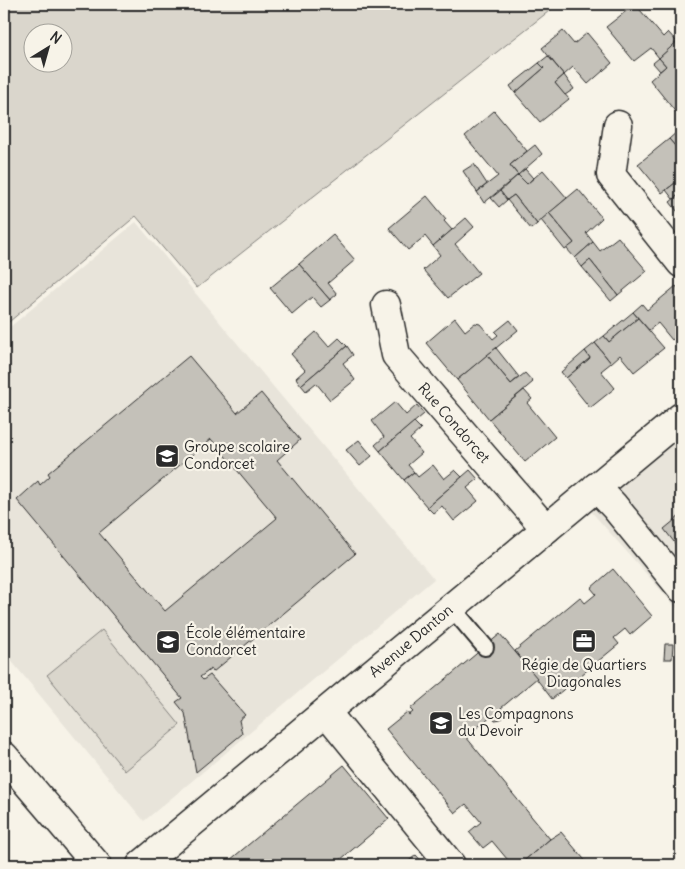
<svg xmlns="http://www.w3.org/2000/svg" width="685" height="869" font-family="Delius,sans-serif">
  <rect width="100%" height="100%" fill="#f7f3e8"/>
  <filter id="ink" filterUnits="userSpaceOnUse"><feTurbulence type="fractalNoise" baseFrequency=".02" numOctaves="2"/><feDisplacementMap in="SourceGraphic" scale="10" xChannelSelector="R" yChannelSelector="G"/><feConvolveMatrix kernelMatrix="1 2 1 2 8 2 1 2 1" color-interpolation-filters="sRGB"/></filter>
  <g filter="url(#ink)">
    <!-- built -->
    <g fill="#e8e4da">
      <polygon points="136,222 434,579 144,821 4,652 4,332"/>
      <polygon points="681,417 681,613 581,500"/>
    </g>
    <!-- green -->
    <g fill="#dad6cc" stroke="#82807c" fill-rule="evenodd">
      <path d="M 4,4 L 558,4 L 197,288 L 136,216 L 4,326 ZM 32,32 L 62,32 L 62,62 L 32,62 Z"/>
      <polygon points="102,630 180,725 125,771 47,675"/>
    </g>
    <!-- building -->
    <g fill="#c4c1b9" stroke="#2b2b2b" fill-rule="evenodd">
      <polygon points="635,4 663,37 668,32 677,42 659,58 651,48 634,61 606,27"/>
      <polygon points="563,31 574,44 587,33 612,63 588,84 573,67 564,75 542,48"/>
      <polygon points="681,38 681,54 679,56 681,59 681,112 678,115 650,80 666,66 659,58"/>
      <polygon points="548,56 564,75 555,83 569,99 540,122 515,93 544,68 539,63"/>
      <polygon points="659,58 666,66 660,71 653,63"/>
      <polygon points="539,63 544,68 515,93 510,86"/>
      <polygon points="564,75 574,89 565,95 555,83"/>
      <polygon points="494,111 527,151 510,165 518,175 484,203 477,192 498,176 465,136"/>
      <polygon points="678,131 681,134 681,153 669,139"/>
      <polygon points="669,139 681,153 681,183 679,180 662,193 638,164"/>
      <polygon points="535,145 542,154 518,175 510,165"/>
      <polygon points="474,164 487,184 477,192 463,171"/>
      <polygon points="525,169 533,178 527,184 518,175"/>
      <polygon points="543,170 567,198 537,224 514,195 507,200 500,191 518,175 527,184"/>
      <polygon points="679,180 681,183 681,193 673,199 666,190"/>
      <polygon points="578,189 602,218 586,233 593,242 575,258 566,248 574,243 549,213"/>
      <polygon points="500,191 507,200 499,207 491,198"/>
      <polygon points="681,193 681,216 670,202"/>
      <polygon points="514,195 537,224 531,229 507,200"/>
      <polygon points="427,196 446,219 444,221 452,230 433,246 425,236 408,250 389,228"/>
      <polygon points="549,213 574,243 565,250 541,220"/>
      <polygon points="466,218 474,227 455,244 479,273 448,298 423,270 440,255 433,246"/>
      <polygon points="333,235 355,260 328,283 337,294 330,300 299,264"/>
      <polygon points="618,237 647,271 618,295 590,260 582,267 575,258 593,242 600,251"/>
      <polygon points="590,260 618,295 611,301 582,267"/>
      <polygon points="299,264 330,300 321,307 312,297 292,314 270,288"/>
      <polygon points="676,286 681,292 681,333 672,340 658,323 649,330 633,312 642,304 647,310"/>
      <polygon points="633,312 638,318 609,342 604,336"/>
      <polygon points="455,318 465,331 475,323 480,324 493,339 498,335 495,332 510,320 518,330 457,380 426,343"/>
      <polygon points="638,318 664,348 634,372 620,355 611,363 595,343 604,336 609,342"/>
      <polygon points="316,332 329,347 339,338 347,346 301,385 296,378 305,370 291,354"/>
      <polygon points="595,343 611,363 601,371 615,388 590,408 566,378 590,358 585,351"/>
      <polygon points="347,346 353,355 343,363 355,380 330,400 316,383 306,391 301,385"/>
      <polygon points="496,348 519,377 511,384 487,355"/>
      <polygon points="585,351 590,358 566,378 561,372"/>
      <polygon points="487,355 511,384 525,373 533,382 489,419 457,380"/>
      <path d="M 189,356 L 237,413 L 261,393 L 300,440 L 277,460 L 355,554 L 213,672 L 211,669 L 200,677 L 203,680 L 210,675 L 245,715 L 239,720 L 242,734 L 196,772 L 185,713 L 176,702 L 182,698 L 17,500 L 38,481 L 40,485 L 50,476 L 48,473 ZM 211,439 L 277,518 L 165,611 L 99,533 Z"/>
      <polygon points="524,390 532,399 527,403 555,437 525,462 489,419"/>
      <polygon points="395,402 406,415 417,405 424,414 380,451 375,445 384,437 372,421"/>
      <polygon points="414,422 421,429 410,439 422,453 408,465 414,472 404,480 380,451"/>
      <polygon points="359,440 372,456 360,466 346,450"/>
      <polygon points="433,465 444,479 455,470 462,477 427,507 404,480 414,472 418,477"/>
      <polygon points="470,470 478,479 467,488 478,501 454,521 442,506 433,513 427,507"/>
      <polygon points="681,515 681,551 664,529"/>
      <polygon points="613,569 652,616 630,635 625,629 614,638 619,644 552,699 515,651 580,597 585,603 596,594 591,588"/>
      <polygon points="500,634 537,678 501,708 504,712 503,716 501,719 495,720 492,715 466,737 550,839 519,865 512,865 492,841 483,848 469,832 481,822 466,804 455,813 386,729 407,712 409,715 413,712 410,709"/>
      <polygon points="665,644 673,644 672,659 664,659"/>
      <polygon points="344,765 389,819 334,865 224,865"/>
      <polygon points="561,832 589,865 519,865 550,839"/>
      <polygon points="416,855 425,865 404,865"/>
    </g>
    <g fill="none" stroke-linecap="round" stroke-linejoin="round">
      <defs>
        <polyline id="service" points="452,608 485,647"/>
        <g id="minor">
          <polyline points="618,125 611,175 681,263"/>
          <polyline points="386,305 396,355 546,529"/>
          <polyline points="596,487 614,506 681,588"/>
          <polyline points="326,712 451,865"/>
          <polyline points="4,756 97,865"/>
          <polyline points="141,865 681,417"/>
        </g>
      </defs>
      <!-- service casing -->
      <use href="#service" stroke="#2b2b2b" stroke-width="20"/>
      <!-- minor casing -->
      <use href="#minor" stroke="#2b2b2b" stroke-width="31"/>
      <!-- service -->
      <use href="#service" stroke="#f7f3e8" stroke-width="16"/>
      <!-- minor -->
      <use href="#minor" stroke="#f7f3e8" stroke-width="28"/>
    </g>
  </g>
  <!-- icons -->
  <defs>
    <symbol id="school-square" viewBox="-11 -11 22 22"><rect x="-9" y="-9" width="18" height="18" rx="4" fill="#2b2b2b" stroke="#f7f3e8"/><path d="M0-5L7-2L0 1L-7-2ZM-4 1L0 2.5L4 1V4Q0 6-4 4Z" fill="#fff"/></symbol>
    <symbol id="office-square" viewBox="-11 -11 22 22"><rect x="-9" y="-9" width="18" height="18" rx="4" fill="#2b2b2b" stroke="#f7f3e8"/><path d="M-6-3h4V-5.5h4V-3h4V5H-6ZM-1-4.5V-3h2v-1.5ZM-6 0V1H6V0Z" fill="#fff"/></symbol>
    <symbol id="university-square" viewBox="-11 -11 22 22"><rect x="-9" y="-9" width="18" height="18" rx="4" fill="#2b2b2b" stroke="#f7f3e8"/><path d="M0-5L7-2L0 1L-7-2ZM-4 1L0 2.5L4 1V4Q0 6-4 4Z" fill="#fff"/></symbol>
  </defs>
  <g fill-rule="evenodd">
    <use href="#school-square" x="153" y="442" width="28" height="28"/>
    <use href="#office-square" x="570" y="627" width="28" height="28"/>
    <use href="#school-square" x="154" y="628" width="28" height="28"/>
    <use href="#university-square" x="427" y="709" width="28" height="28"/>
  </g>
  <g text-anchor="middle" stroke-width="4.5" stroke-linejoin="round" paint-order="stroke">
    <!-- street labels -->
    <g font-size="15" fill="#2b2b2b" stroke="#f7f3e8">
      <text transform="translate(454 423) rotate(49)" y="5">Rue Condorcet</text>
      <text transform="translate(411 641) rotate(-40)" y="5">Avenue Danton</text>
    </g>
    <!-- poi labels -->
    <g font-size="15" fill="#2b2b2b" stroke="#f7f3e8" text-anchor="start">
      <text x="184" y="452">Groupe scolaire<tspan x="184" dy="17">Condorcet</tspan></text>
      <text x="186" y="638">École élémentaire<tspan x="186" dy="17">Condorcet</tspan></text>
      <text x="584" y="670" text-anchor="middle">Régie de Quartiers<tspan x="584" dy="17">Diagonales</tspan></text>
      <text x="458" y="719">Les Compagnons<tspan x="458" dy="17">du Devoir</tspan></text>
    </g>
  </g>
  <!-- margin -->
  <rect width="685" height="869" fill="none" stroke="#f7f3e8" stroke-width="20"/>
  <rect x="10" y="10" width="665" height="849" fill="none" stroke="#2b2b2b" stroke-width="2" filter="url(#ink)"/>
  <!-- north arrow -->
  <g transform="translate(48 48) rotate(37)"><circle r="24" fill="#f7f3e8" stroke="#a5a39c"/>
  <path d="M0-4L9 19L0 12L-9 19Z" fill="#2b2b2b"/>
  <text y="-8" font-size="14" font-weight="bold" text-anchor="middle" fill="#2b2b2b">N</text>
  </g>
</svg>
